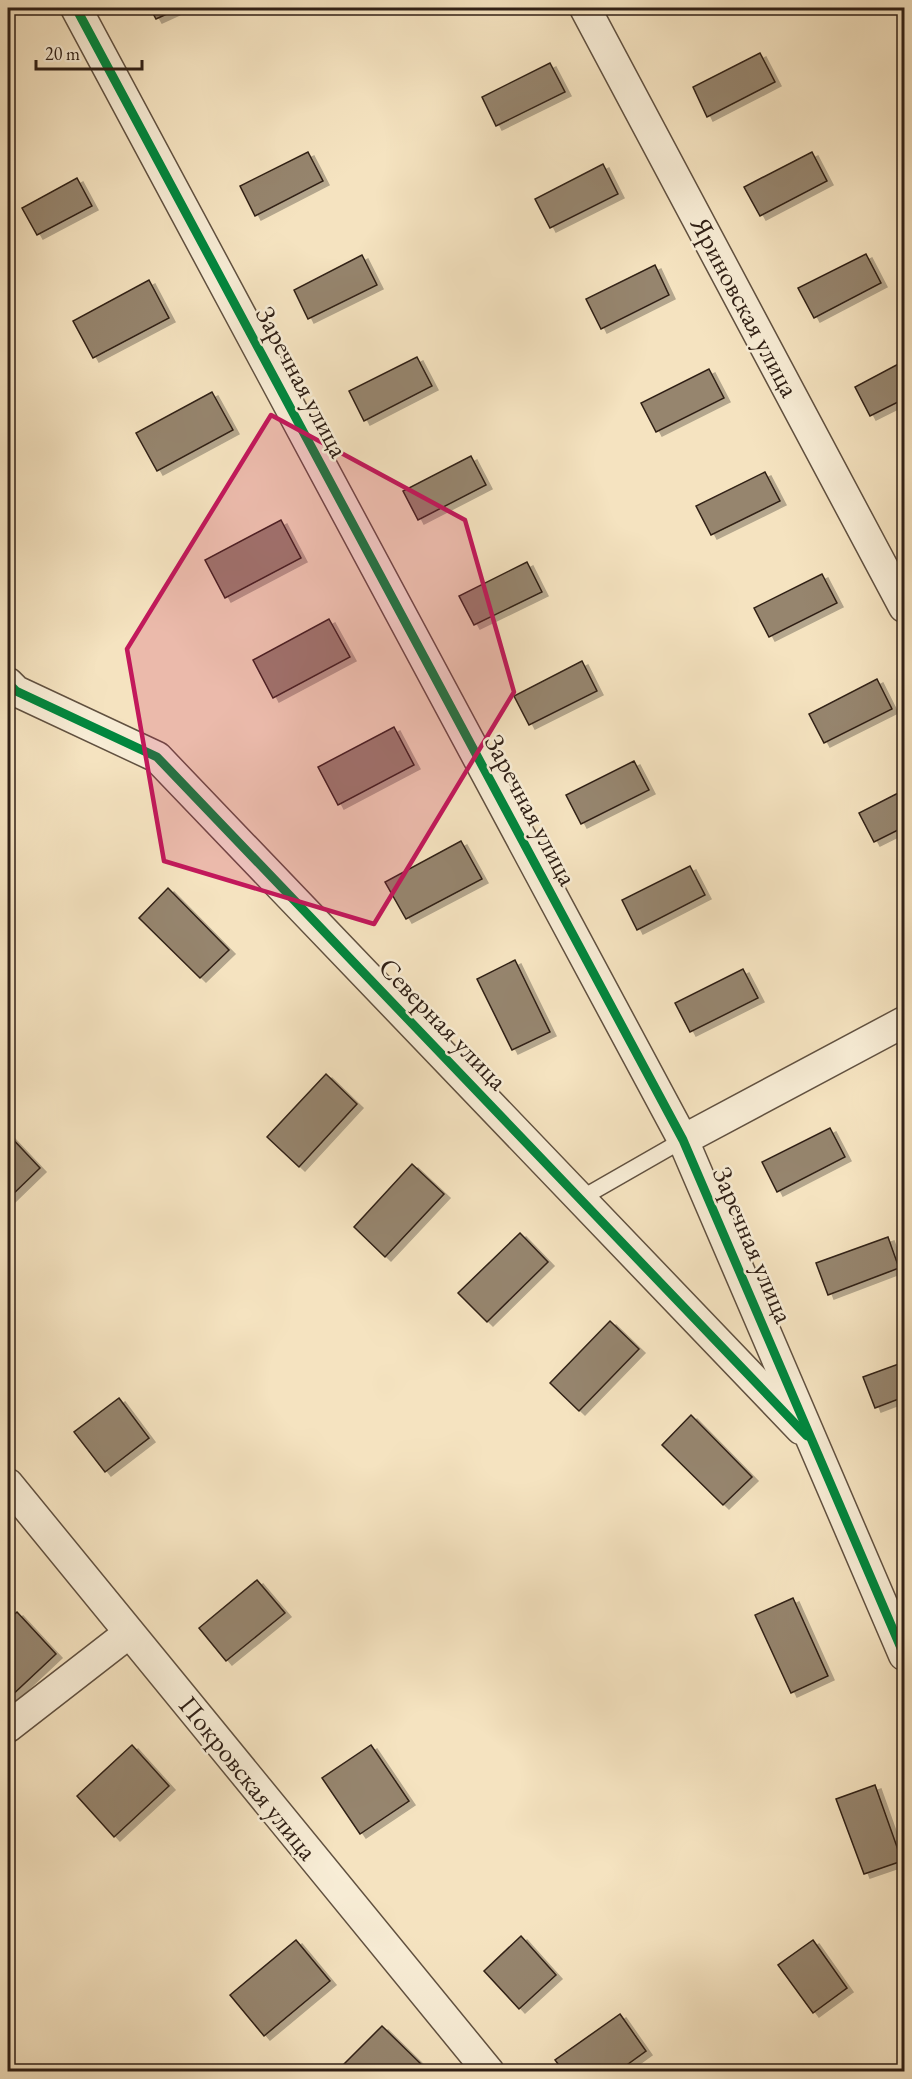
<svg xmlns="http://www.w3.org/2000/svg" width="912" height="2079" font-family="'EB Garamond',serif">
  <defs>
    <filter id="shadow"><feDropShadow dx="6" dy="4" stdDeviation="0" flood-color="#0004"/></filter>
  </defs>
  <rect width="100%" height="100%" fill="#f5e3c0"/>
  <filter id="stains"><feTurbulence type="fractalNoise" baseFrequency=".00333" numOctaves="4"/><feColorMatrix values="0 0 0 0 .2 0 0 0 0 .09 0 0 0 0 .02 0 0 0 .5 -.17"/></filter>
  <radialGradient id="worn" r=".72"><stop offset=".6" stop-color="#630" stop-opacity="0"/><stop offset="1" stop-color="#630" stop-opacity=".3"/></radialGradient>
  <!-- building -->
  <g fill="#96856e" stroke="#302016" stroke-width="1.5" filter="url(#shadow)">
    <polygon points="150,8 180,8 156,19"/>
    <polygon points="896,8 904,8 904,23"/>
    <polygon points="760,53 775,82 707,117 693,87"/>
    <polygon points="550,63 565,92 496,126 482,97"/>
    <polygon points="308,152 323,181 255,216 240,186"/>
    <polygon points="812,152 827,181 760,216 744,187"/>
    <polygon points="603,164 618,194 550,228 535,199"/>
    <polygon points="77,178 92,206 37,235 22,208"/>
    <polygon points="866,254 881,283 814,318 798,288"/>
    <polygon points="362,255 377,285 308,319 294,290"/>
    <polygon points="655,265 669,295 601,329 586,299"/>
    <polygon points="149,280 169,318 93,358 73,321"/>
    <polygon points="417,357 432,386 364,421 349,391"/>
    <polygon points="904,361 904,399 870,416 855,387"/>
    <polygon points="709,369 724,398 656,432 641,403"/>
    <polygon points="212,392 233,430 157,471 136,433"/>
    <polygon points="471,456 486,485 418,520 403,491"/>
    <polygon points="765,472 780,501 711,535 696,506"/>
    <polygon points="281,520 301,558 225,598 205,560"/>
    <polygon points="527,562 542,592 474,625 459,596"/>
    <polygon points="822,574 837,603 769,637 754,608"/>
    <polygon points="329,619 350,657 273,698 253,660"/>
    <polygon points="582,661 597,691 529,725 514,696"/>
    <polygon points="877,679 892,709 824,743 809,714"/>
    <polygon points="394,727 414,765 338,805 318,767"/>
    <polygon points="634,761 649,790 581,824 566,795"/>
    <polygon points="904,790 904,827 874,842 859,813"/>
    <polygon points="461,841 482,879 406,919 385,882"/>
    <polygon points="690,866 705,895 637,930 622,900"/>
    <polygon points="168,888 229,950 200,978 139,918"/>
    <polygon points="515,960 550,1032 512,1050 477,979"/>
    <polygon points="743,969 758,998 690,1032 675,1003"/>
    <polygon points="326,1074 357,1104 299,1167 267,1137"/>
    <polygon points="830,1128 845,1157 777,1192 762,1162"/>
    <polygon points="8,1134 40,1168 8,1199"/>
    <polygon points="412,1164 444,1194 385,1257 354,1227"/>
    <polygon points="520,1233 548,1262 487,1322 458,1293"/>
    <polygon points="888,1237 899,1268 828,1295 816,1263"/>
    <polygon points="610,1321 639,1349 579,1411 550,1383"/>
    <polygon points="904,1362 904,1397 875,1408 863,1377"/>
    <polygon points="119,1398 149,1438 105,1472 74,1432"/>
    <polygon points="691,1415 752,1477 723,1505 662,1445"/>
    <polygon points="257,1580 285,1613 226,1661 199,1628"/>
    <polygon points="793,1598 828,1676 791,1693 755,1615"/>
    <polygon points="17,1612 56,1654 8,1699 8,1620"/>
    <polygon points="132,1745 169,1786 114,1837 77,1796"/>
    <polygon points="371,1745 409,1801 360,1834 322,1778"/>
    <polygon points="875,1785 902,1861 864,1874 836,1799"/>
    <polygon points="521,1936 556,1975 519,2009 484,1971"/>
    <polygon points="296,1940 330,1981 264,2036 230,1995"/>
    <polygon points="813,1940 847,1988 813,2013 778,1965"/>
    <polygon points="620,2014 646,2051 617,2072 564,2072 555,2060"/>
    <polygon points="382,2026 422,2065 416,2072 336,2072"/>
  </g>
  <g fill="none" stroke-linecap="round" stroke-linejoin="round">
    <defs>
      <polyline id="service" points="580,1199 683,1140"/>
      <g id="minor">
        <polyline points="76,8 683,1140 904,1655"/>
        <polyline points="585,8 904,607"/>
        <polyline points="8,683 16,691 157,757 801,1429"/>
        <polyline points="683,1140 904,1022"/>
        <polyline points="8,1484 489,2072"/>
        <polyline points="8,1727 129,1633"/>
      </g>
    </defs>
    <!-- service casing -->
    <use href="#service" stroke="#615140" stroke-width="18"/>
    <!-- minor casing -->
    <use href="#minor" stroke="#615140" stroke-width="33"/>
    <!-- service -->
    <use href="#service" stroke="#f8edd6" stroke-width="15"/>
    <!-- minor -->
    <use href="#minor" stroke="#f8edd6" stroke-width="30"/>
    <defs>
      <g id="cycleway">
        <polyline points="76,8 683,1140 904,1655"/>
        <polyline points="8,683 16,691 157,757 807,1436"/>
      </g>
    </defs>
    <!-- cycleway casing -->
    <use href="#cycleway" stroke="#f8edd6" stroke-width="13"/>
    <!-- cycleway -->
    <use href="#cycleway" stroke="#00873e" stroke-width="9"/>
  </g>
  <!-- marked area -->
  <path fill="#c2185b" fill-opacity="0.2" stroke="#c2185b" stroke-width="4.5" stroke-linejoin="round" d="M 271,415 L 465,520 L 514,692 L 374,924 L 164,861 L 127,649 Z"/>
  <g text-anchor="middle" stroke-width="5" stroke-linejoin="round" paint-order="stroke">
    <!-- street labels -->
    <g font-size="27" fill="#302016" stroke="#f8edd6">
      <text transform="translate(745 307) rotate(62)" y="9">Яриновская улица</text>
      <text transform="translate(302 382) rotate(62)" y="9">Заречная улица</text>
      <text transform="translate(531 810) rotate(62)" y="9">Заречная улица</text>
      <text transform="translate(443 1024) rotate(46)" y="9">Северная улица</text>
      <text transform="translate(753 1245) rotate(67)" y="9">Заречная улица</text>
      <text transform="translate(248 1778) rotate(51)" y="9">Покровская улица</text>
    </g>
  </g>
  <!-- margin -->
  <rect width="912" height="2079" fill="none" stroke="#f5e3c0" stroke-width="30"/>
  <rect x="9" y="9" width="894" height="2061" fill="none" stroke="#302016" stroke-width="3"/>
  <rect x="15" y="15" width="882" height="2049" fill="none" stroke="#302016" stroke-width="1.5"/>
  <!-- scale -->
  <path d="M36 60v9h106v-9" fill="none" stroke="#302016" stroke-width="3"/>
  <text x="45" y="60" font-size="18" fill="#302016" stroke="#f8edd6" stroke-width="4.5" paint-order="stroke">20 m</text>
  <rect width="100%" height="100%" filter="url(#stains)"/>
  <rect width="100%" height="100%" fill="url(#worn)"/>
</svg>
